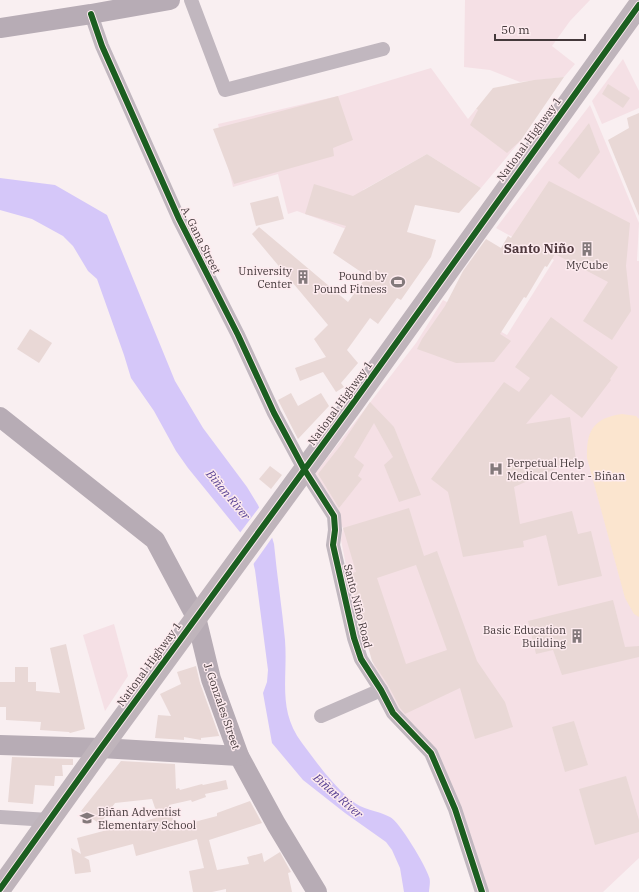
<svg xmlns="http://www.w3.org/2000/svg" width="639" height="892" font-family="'IBM Plex Serif',serif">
  <rect width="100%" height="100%" fill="#f9eff1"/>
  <!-- built -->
  <g fill="#f5e0e5">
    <polygon points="465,0 590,0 570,21 552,46 575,64 564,77 520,82 490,70 464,67"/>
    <polygon points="623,59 639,91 639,108 602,124 592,101"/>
    <polygon points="431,68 468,119 476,109 521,140 481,188 427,154 363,190 401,249 297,211 288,214 278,174 233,187 218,124 338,96"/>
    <polygon points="590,105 639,223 637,261 639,261 639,858 603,892 485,892 460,809 399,717 375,669 348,575 341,540 343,528 311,479 416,343 443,300 507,335 554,260 496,228"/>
    <polygon points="114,624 128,676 105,711 83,635"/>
  </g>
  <!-- green -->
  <path fill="#fbe5cf" d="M 622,414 L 636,416 L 639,419 L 639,617 L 634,614 L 625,598 L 587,458 C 586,430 594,418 622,414 Z"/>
  <!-- water -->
  <path fill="#d5c7f9" d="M 0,178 L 55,185 L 107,215 L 175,381 L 203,428 L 247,487 L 258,505 L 271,534 L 274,544 C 277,576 282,608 285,640 C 288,678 277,710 302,743 C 316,762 332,784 351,800 C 362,810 377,810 390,817 C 399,821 426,866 429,877 C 431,881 429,888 429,892 L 404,892 L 400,868 L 392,850 L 386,842 L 345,813 L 303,780 L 272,743 L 263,693 L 267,682 L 268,670 L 255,570 L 252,558 L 244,537 L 188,468 L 176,451 L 154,411 L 131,378 L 124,355 L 97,279 L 88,271 L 73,246 L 63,236 L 32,219 L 0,210 Z"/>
  <!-- pier -->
  <polygon fill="#f9eff1" points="261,505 269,523 274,535 252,566 250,559 239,534"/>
  <!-- building -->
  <g fill="#e9d8d6" fill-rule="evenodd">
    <polygon points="564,77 521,140 507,153 470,125 478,110 476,109 493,88 534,80"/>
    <polygon points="608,84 630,98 623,108 602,94"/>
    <polygon points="338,96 353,140 333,148 334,156 234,184 213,129"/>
    <polygon points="639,113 639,216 608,140 629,128 627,118"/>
    <polygon points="589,123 600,152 579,179 558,163"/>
    <polygon points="427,154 481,188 459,213 415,205 407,232 436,240 431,257 401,300 397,298 378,324 370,318 347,350 358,363 341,383 344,387 336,392 323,372 300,381 295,368 326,357 314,339 328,325 252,234 259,227 348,302 367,276 333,253 346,226 305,214 314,184 353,196"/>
    <polygon points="549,181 630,223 626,266 631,311 612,340 583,321 608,282 555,254 547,267 545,266 526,298 524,297 500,334 511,341 494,362 456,363 417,349 422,339 445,306 463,271 486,239 501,248 508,236 511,238"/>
    <polygon points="278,196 284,219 256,226 250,203"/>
    <polygon points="551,317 618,367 610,379 611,380 582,418 551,394 526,424 570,417 576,460 514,487 520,524 572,511 578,534 591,531 602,576 558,586 546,535 523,541 524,547 463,557 448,492 431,479 504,382 519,392 530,378 515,367"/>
    <polygon points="30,329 52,343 39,363 17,349"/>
    <polygon points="291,393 298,406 321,393 329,406 298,439 278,400"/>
    <polygon points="370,402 394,427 421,495 399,502 384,465 393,457 374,423 354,457 364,465 358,476 362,479 339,508 318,474 341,445"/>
    <polygon points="270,466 282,475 271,489 259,479"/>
    <path d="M 409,508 L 424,556 L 437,551 L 477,661 L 505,702 L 513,727 L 475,739 L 460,688 L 405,714 L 400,708 L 388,685 L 372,661 L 348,574 L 356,572 L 343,528 ZM 416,565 L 447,650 L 406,664 L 377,578 Z"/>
    <polygon points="613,600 625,647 639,646 639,657 562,675 553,650 536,654 528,621"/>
    <polygon points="66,644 85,729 70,733 69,732 40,730 41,722 6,720 6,707 0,707 0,682 15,682 15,667 28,667 28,682 36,682 36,691 60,693 50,648"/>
    <polygon points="196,666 200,683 220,738 219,736 201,738 201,740 184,737 184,740 155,738 158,715 171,716 160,694 181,684 177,672"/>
    <polygon points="574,721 588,765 565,772 552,727"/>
    <polygon points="12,757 73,759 73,765 62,765 63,776 55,776 54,786 35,785 33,804 8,802"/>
    <polygon points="121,761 175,764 176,789 179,788 180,790 202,784 203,785 226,780 228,789 205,794 206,797 192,802 191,800 169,805 175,827 217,816 217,813 250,801 262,823 209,840 217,870 249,864 247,857 262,853 264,862 280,852 291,872 288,873 292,892 226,892 226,889 212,892 193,892 189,871 204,868 197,839 136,856 133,844 84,857 89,860 91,872 75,874 71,848 81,854 77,838 126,825 127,827 158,817 152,799 115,803 100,824 81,811"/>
    <polygon points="626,776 639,820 639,832 595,845 579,789"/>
  </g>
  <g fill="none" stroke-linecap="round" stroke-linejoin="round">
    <!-- street -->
    <g stroke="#c1b7bf" stroke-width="14">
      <polyline points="191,0 225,90 383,49"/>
      <polyline points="91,14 102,46 179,219 238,335 274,413 304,469 334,516 335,530 333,545 354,638 361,659 381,690 393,713 431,753 455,809 482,892"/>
      <polyline points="321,716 381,690"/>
      <polyline points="0,817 49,820"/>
    </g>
    <!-- secondary -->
    <g stroke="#b7acb5" stroke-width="20">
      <polyline points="0,28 91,14 170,0"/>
      <polyline points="0,417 155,540 196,617 211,679 239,756 276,824 317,892"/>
      <polyline points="0,745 101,748 239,756"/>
    </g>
    <!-- highway -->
    <polyline stroke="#bfb4bb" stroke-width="22" points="0,889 101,748 351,406 639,5"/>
    <defs>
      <g id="cycleway">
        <polyline points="91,14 102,46 179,219 238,335 274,413 304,469 334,516 335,530 333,545 354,638 361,659 381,690 393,713 431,753 455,809 482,892"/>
        <polyline points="0,889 101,748 351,406 639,5"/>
      </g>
    </defs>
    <!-- cycleway casing -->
    <use href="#cycleway" stroke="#fdebef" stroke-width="8"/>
    <!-- cycleway -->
    <use href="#cycleway" stroke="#1b5e20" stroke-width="6"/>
  </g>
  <!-- icons -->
  <defs>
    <symbol id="building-bare" viewBox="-9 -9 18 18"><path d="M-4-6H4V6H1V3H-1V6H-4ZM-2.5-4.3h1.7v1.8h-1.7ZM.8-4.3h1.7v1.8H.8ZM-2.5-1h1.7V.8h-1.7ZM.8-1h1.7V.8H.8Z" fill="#83797b" stroke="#fdebef" stroke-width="2.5" paint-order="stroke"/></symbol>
    <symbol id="stadium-bare" viewBox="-9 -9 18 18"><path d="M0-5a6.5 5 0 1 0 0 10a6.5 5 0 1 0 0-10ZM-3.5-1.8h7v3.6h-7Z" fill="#83797b" stroke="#fdebef" stroke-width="2.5" paint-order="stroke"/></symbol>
    <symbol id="hospital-bare" viewBox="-9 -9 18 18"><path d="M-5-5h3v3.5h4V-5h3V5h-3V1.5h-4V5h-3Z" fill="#83797b" stroke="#fdebef" stroke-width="2.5" paint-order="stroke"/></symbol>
    <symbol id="school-bare" viewBox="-9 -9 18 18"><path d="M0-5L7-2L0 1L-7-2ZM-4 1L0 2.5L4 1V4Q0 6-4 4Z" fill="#83797b" stroke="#fdebef" stroke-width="2.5" paint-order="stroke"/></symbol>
  </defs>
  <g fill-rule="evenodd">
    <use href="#building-bare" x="577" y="239" width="20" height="20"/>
    <use href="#building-bare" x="293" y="267" width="20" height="20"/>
    <use href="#stadium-bare" x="388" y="272" width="20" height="20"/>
    <use href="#hospital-bare" x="486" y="459" width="20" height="20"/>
    <use href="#building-bare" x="567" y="626" width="20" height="20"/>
    <use href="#school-bare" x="77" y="808" width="20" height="20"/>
  </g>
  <g text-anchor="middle" stroke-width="3" stroke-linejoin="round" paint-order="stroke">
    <!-- street labels -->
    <g font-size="11" fill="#44393b" stroke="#fdebef">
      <text transform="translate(529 139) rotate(-54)" y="4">National Highway 1</text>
      <text transform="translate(201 240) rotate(63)" y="4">A. Gana Street</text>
      <text transform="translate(340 403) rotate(-54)" y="4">National Highway 1</text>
      <text transform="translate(358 606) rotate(76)" y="4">Santo Niño Road</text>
      <text transform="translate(149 664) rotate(-54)" y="4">National Highway 1</text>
      <text transform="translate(222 706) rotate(71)" y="4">J. Gonzales Street</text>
    </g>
    <!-- poi labels -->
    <g font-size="11" fill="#44393b" stroke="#fdebef" text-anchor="end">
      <text x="587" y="269" text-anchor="middle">MyCube</text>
      <text x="292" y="275">University<tspan x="292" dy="13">Center</tspan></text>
      <text x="387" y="280">Pound by<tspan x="387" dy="13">Pound Fitness</tspan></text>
      <text x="507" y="467" text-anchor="start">Perpetual Help<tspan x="507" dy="13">Medical Center - Biñan</tspan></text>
      <text x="566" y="634">Basic Education<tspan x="566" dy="13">Building</tspan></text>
      <text x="98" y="816" text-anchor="start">Biñan Adventist<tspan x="98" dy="13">Elementary School</tspan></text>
    </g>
    <!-- water labels -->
    <g font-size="12" font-style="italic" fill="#5b4495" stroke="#fdebef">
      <text transform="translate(228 495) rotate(50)" y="4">Biñan River</text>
      <text transform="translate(338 796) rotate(41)" y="4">Biñan River</text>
    </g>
    <!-- quarter labels -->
    <g font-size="13" font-weight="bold" fill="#4e383d" stroke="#fdebef">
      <text x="539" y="253">Santo Niño</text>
    </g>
  </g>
  <!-- scale -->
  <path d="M495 34v6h90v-6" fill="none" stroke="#44393b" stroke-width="2"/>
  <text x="501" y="34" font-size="12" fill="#44393b" stroke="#fdebef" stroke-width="3" paint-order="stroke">50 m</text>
</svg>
